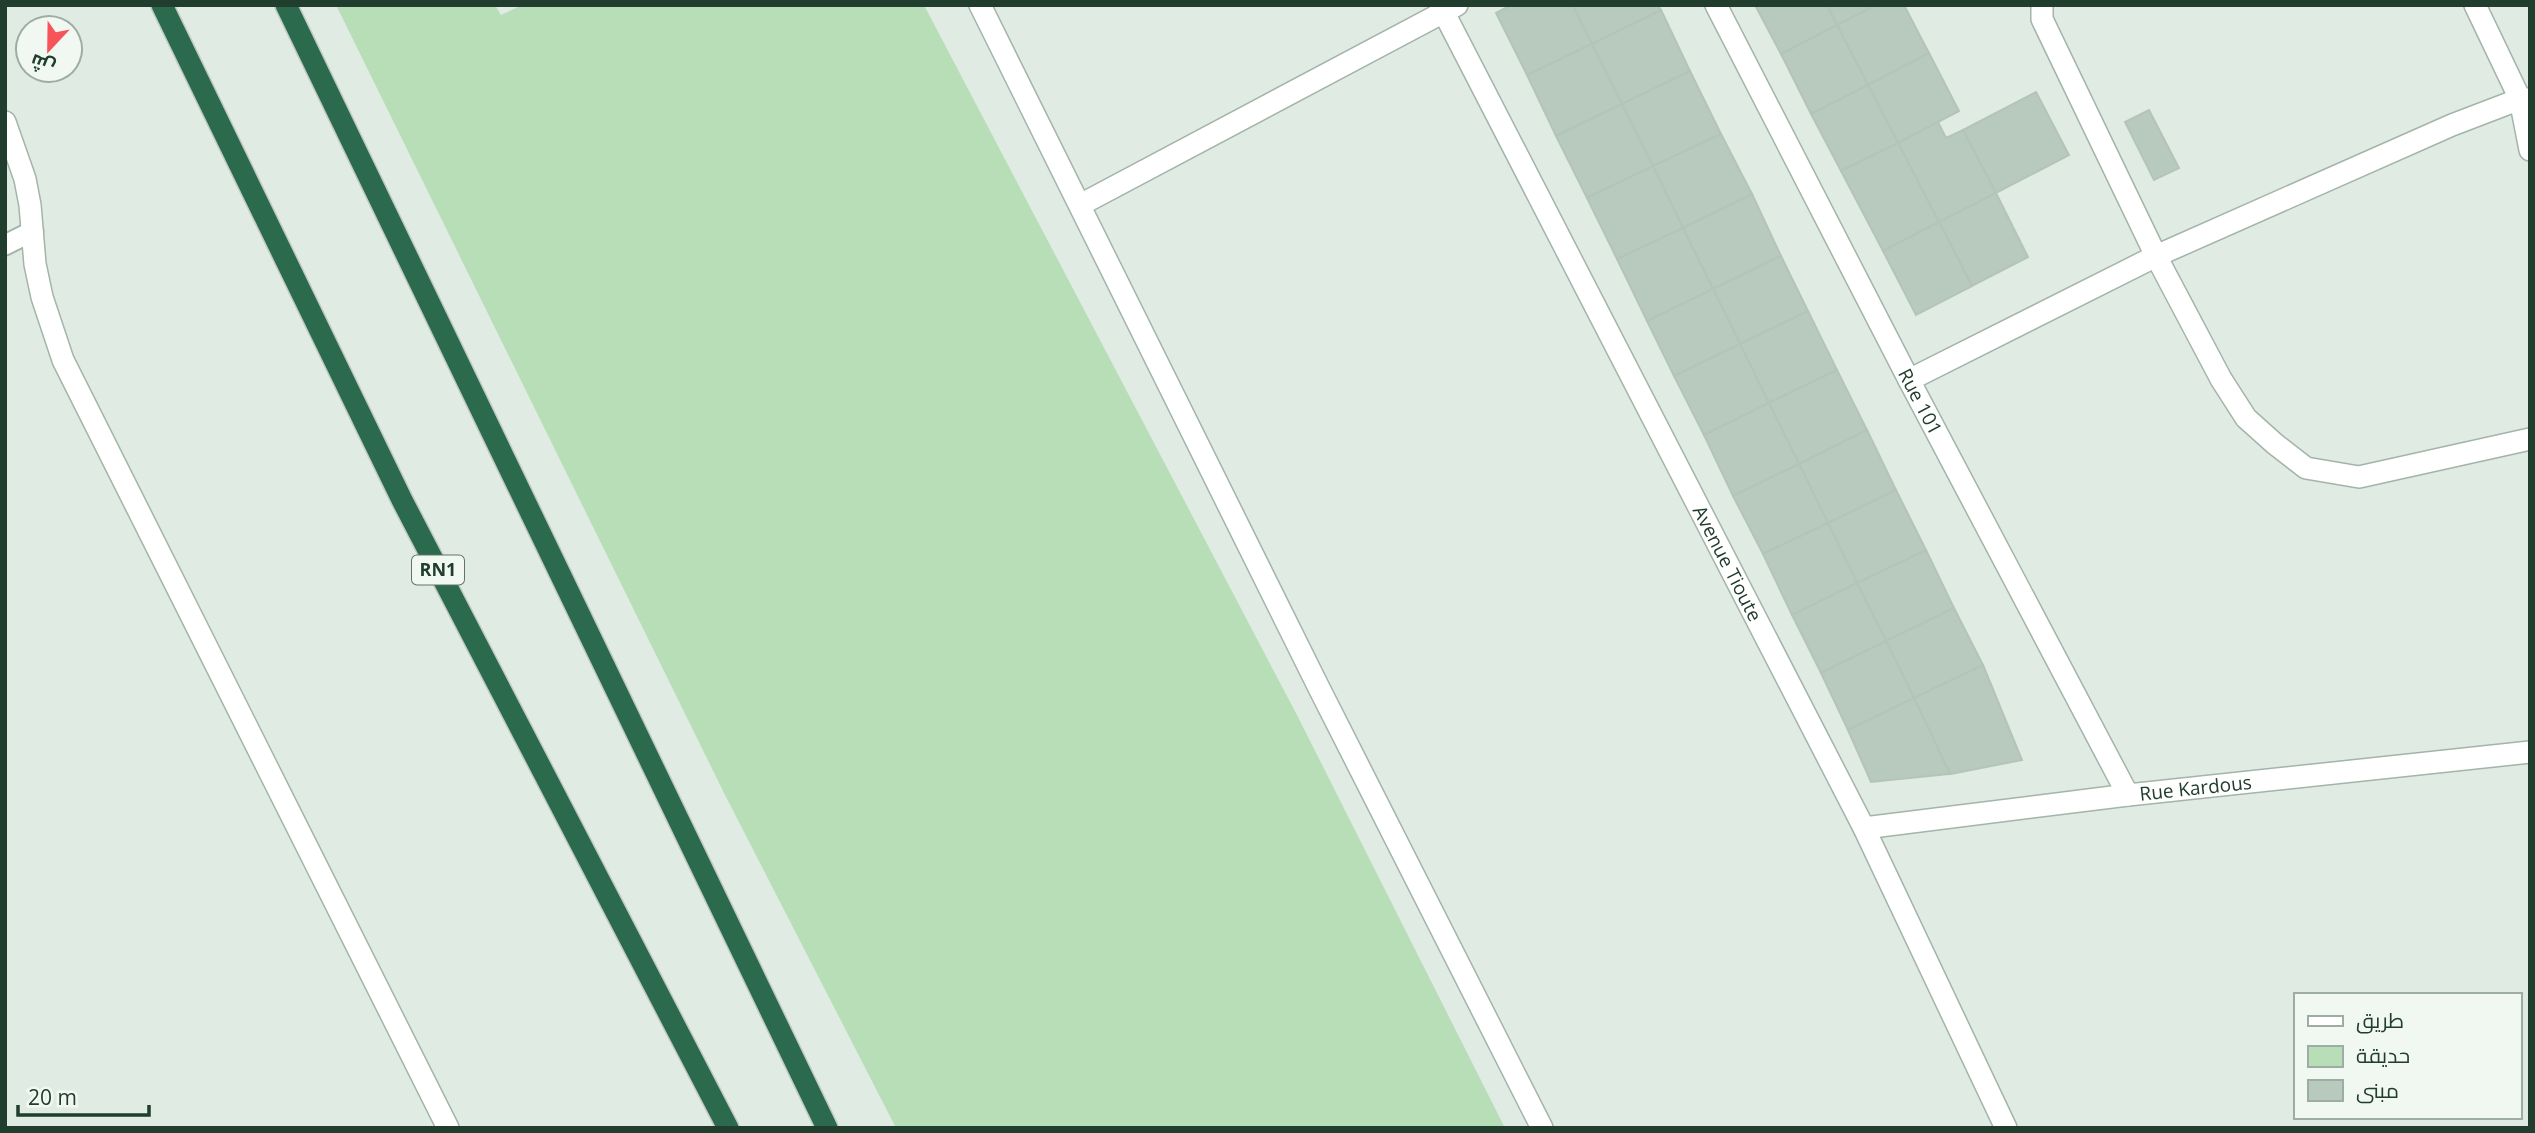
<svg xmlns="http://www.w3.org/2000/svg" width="2535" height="1133" font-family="'Open Sans',Cairo,sans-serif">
  <rect width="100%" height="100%" fill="#e0ece3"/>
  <!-- green -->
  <polygon fill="#b8deb8" points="336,5 495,5 501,15 522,5 924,5 1298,717 1505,1128 896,1128 724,793"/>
  <!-- building -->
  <g fill="#b8c9be" stroke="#b3c5b8" stroke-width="2">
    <polygon points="1511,5 1573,5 1592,44 1527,75 1496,13"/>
    <polygon points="1573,5 1658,5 1661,10 1592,44"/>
    <polygon points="1755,5 1827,5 1837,25 1781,54"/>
    <polygon points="1827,5 1867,5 1869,9 1837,25"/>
    <polygon points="1876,5 1904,5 1929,53 1868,85 1837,25"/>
    <polygon points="1661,10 1690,71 1622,104 1592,44"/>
    <polygon points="1837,25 1868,85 1811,114 1781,54"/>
    <polygon points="1592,44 1622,104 1556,136 1527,75"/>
    <polygon points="1929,53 1959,111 1898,143 1868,85"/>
    <polygon points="1690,71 1721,134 1653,166 1622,104"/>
    <polygon points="1868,85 1898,143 1841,171 1811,114"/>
    <polygon points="2036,92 2069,155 1996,193 1963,130"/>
    <polygon points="1622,104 1653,166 1587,198 1556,136"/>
    <polygon points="2149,110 2179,168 2154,180 2125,122"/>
    <polygon points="1938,122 1946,138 1963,130 1996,193 1939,222 1898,143"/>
    <polygon points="1721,134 1752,194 1683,228 1653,166"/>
    <polygon points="1898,143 1939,222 1883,251 1841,171"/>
    <polygon points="1653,166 1683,228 1617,259 1587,198"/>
    <polygon points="1996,193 2028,257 1972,286 1939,222"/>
    <polygon points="1752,194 1781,256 1713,289 1683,228"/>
    <polygon points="1939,222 1972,286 1916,315 1883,251"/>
    <polygon points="1683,228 1713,289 1647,321 1617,259"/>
    <polygon points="1781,256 1808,311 1740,344 1713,289"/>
    <polygon points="1713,289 1740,344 1674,376 1647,321"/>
    <polygon points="1808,311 1837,370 1769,403 1740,344"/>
    <polygon points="1740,344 1769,403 1704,435 1674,376"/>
    <polygon points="1837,370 1867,430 1799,464 1769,403"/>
    <polygon points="1769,403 1799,464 1733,496 1704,435"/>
    <polygon points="1867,430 1896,490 1828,523 1799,464"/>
    <polygon points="1799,464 1828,523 1763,554 1733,496"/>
    <polygon points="1896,490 1926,550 1857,583 1828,523"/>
    <polygon points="1828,523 1857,583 1792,615 1763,554"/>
    <polygon points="1926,550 1954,608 1886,641 1857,583"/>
    <polygon points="1857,583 1886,641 1821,673 1792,615"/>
    <polygon points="1954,608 1983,665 1914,698 1886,641"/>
    <polygon points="1886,641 1914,698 1848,730 1821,673"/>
    <polygon points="1983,665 2022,760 1950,774 1914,698"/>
    <polygon points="1914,698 1950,774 1871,782 1848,730"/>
  </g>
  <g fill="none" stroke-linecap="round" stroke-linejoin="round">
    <defs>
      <polyline id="lane" points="5,245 33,231"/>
      <g id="street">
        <polyline points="980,5 1319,688 1542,1128"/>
        <path id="s1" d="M 1440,5 L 1864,828 L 2006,1128"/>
        <path id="s2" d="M 1716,5 L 1909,380 L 2128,795"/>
        <polyline points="2042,5 2042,19 2156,256 2221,379 2246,418 2275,444 2306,468 2359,477 2530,439"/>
        <polyline points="2475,5 2520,99 2530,150"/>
        <polyline points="5,122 25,179 30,205 35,264 42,297 63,360 448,1128"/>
        <polyline points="1080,205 1457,5"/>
        <polyline points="1909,380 2156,256 2452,125 2520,99 2530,99"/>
        <path id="s3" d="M 1864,828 L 2128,795 L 2530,752"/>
      </g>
      <g id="highway">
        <polyline points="162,5 402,500 728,1128"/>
        <polyline points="286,5 827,1128"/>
      </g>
    </defs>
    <!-- lane casing -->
    <use href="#lane" stroke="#a3b4a9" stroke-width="23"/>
    <!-- street casing -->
    <use href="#street" stroke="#a3b4a9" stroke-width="24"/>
    <!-- highway casing -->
    <use href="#highway" stroke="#c1c9c4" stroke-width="24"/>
    <!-- lane -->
    <use href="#lane" stroke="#fff" stroke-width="19"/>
    <!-- street -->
    <use href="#street" stroke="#fff" stroke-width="21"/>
    <!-- highway -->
    <use href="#highway" stroke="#2b6a4c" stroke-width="21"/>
  </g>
  <g text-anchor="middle" stroke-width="5" stroke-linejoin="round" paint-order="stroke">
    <!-- shield labels -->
    <rect fill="#f1f8f2" stroke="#5f7568" stroke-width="2" x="412" y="555.5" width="52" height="29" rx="5"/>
    <g font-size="18" font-weight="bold" fill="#203d2d">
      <text x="438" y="576">RN1</text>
    </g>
    <!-- street labels -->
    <g font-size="19" fill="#203d2d" stroke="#f1f8f2">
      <text dy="7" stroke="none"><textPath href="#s2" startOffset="446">Rue 101</textPath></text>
      <text dy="7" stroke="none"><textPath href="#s1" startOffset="628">Avenue Tioute</textPath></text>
      <text dy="7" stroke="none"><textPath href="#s3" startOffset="334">Rue Kardous</textPath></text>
    </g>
  </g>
  <!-- border -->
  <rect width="2535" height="1133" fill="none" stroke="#203d2d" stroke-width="14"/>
  <!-- legend -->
  <rect x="2294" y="993" width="228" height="126" fill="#f1f8f2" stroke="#9dada3" stroke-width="2"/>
  <rect x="2308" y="1016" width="35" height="10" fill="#ffffff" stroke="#9dada3" stroke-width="2"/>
  <text x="2356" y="1028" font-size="21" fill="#203d2d">طريق</text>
  <rect x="2308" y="1046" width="35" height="21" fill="#b8deb8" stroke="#9dada3" stroke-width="2"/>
  <text x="2356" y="1063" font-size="21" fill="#203d2d">حديقة</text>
  <rect x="2308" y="1080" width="35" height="21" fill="#b8c9be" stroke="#9dada3" stroke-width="2"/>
  <text x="2356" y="1098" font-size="21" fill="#203d2d">مبنى</text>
  <!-- north arrow -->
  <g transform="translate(49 49) rotate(202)"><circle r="33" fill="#f1f8f2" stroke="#9dada3" stroke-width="2"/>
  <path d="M0-5L12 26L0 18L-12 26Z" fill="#f65459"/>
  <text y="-10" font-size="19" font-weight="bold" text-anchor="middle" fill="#203d2d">ش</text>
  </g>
  <!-- scale -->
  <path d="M18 1105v10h131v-10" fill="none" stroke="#203d2d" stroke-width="3.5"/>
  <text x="28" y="1105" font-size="21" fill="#203d2d" stroke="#f1f8f2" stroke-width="5" paint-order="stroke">20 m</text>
</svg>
